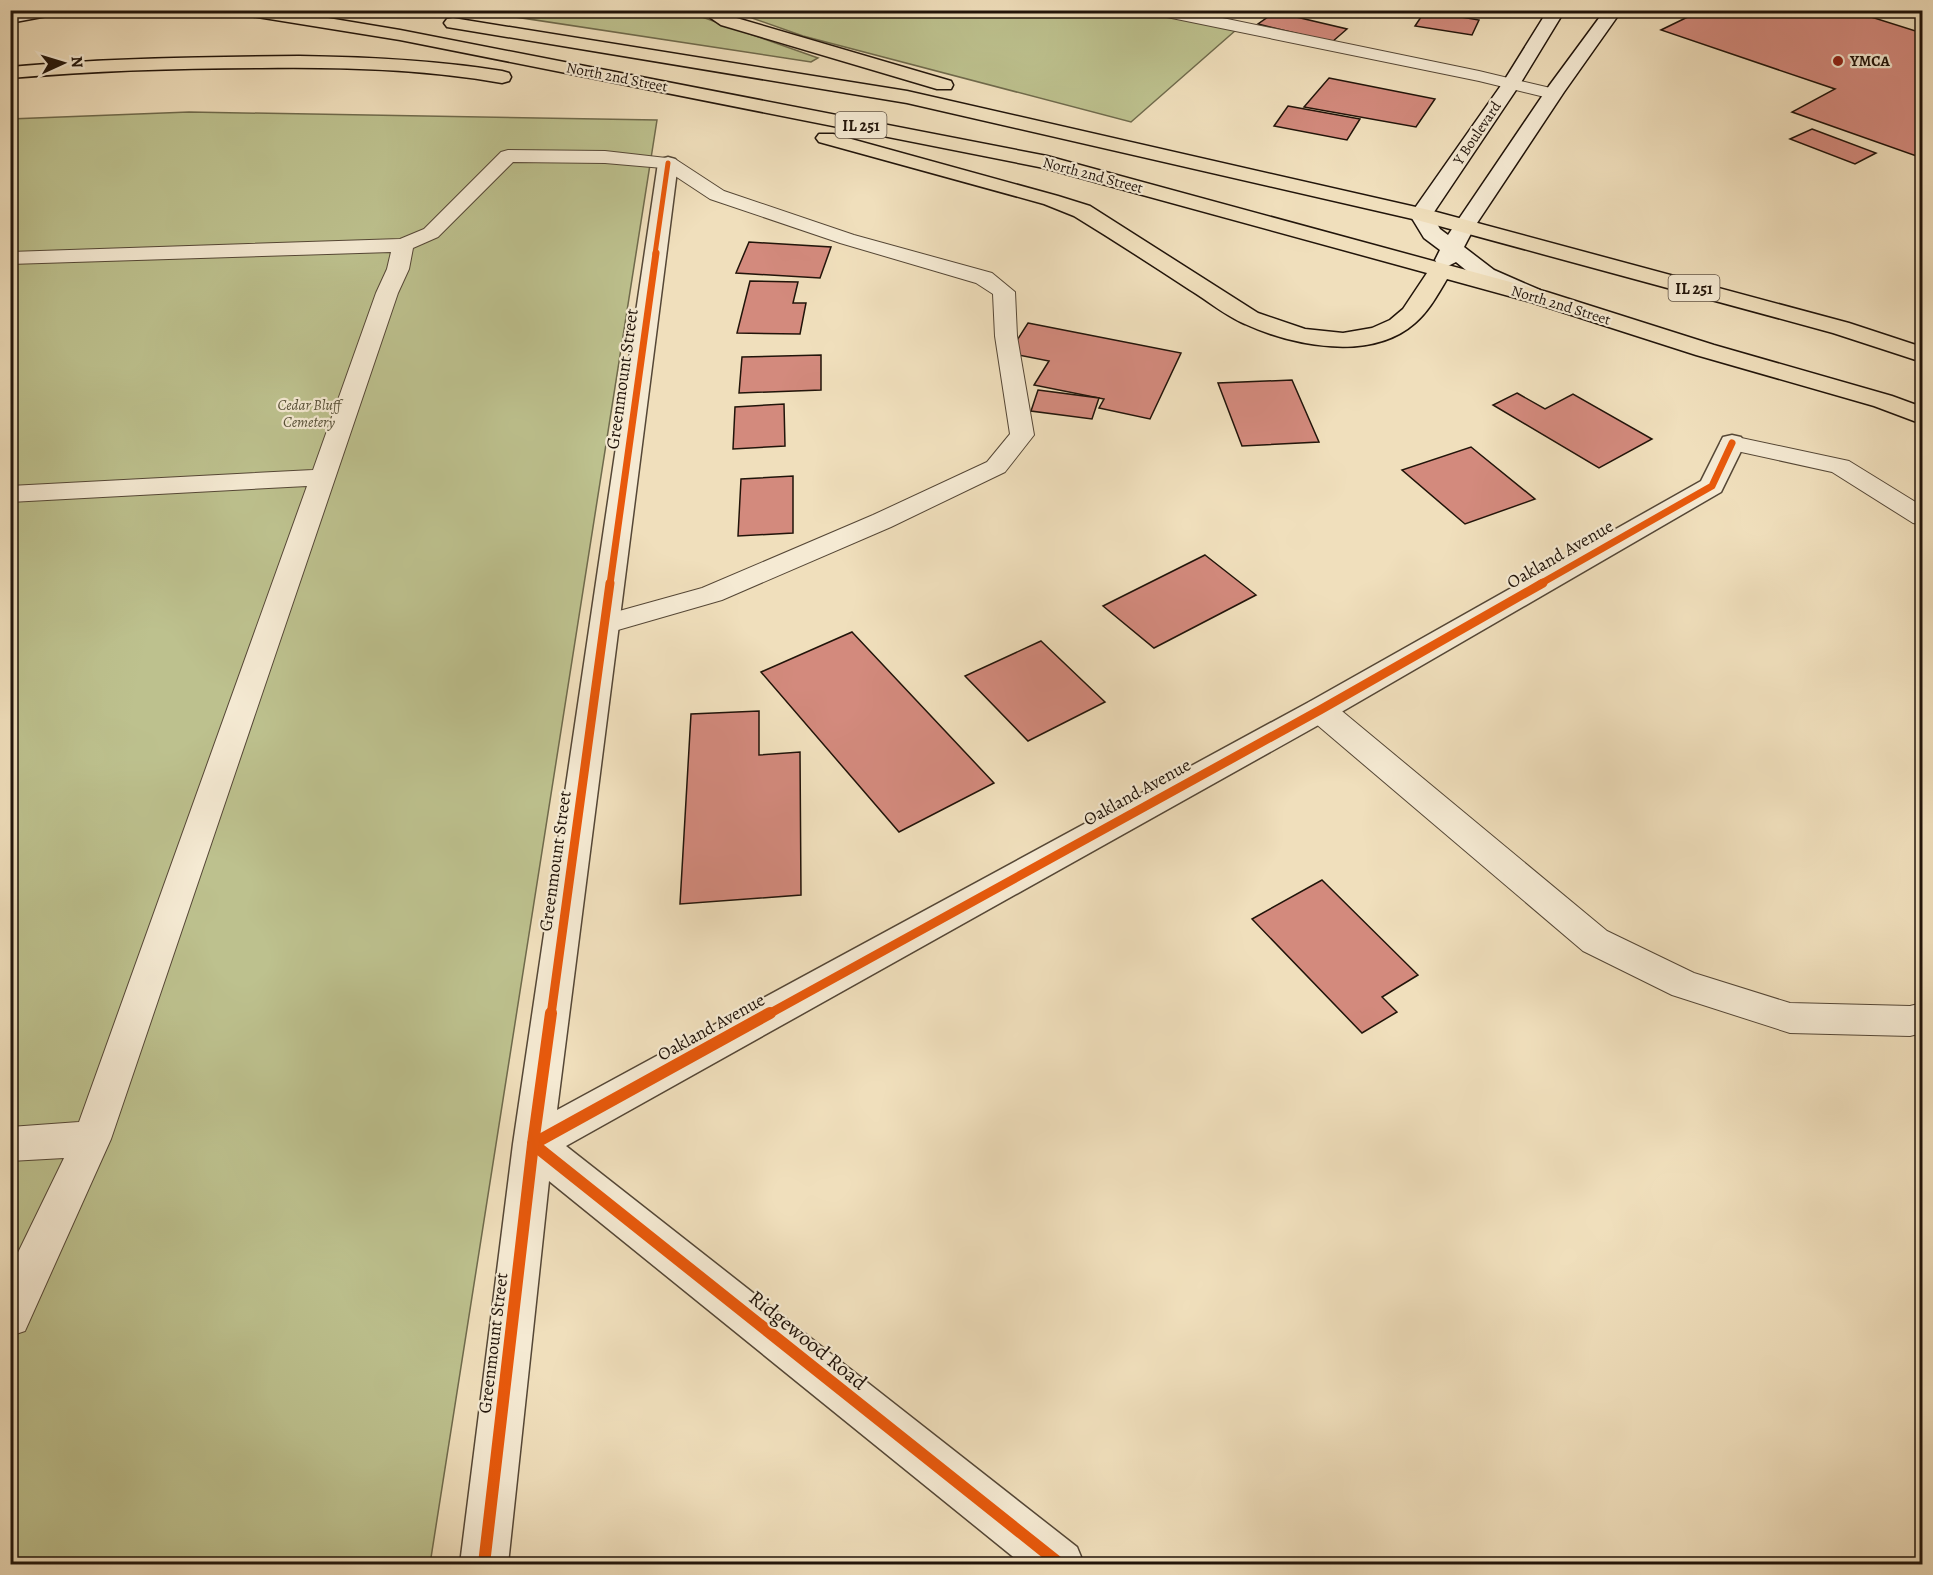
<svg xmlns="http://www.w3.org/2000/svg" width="1933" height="1575" font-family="Alegreya,serif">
  <rect width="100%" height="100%" fill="#f0dfbc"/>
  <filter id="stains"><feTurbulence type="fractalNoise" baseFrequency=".00333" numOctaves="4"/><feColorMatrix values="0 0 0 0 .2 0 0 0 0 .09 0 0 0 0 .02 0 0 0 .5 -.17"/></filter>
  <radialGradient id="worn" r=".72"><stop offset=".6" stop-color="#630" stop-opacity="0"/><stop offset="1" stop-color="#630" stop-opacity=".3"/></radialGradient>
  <!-- green -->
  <g fill="#bdc18e" stroke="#6f6a4c" stroke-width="1.5">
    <polygon points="1144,10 1236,30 1131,122 803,36 732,11"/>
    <polygon points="476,11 685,11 818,58 811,62"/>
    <polygon points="189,112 657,120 430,1564 11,1564 10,119"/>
  </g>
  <!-- building -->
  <g fill="#d38a7d" stroke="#21140a" stroke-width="1.5">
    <polygon points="1702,10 1849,10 1922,33 1922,158 1792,112 1835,89 1661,30"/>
    <polygon points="1425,11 1479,20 1472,35 1415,26"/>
    <polygon points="1275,12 1347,29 1332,42 1258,24"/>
    <polygon points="1329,78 1435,99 1416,127 1304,107"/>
    <polygon points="1288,106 1360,119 1347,140 1274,126"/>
    <polygon points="1812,129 1876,153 1855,164 1790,139"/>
    <polygon points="749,242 831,247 820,278 736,273"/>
    <polygon points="750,281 798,282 793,303 806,303 800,334 737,333"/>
    <polygon points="1028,323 1181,353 1150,419 1099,408 1104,399 1034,385 1049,361 1009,353"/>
    <polygon points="821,355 821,390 739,393 742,357"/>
    <polygon points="1292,380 1319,442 1242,446 1218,383"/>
    <polygon points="1038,390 1099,398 1092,419 1031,411"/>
    <polygon points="1517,393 1545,409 1573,394 1652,439 1599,468 1493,405"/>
    <polygon points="784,404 785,446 733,449 735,407"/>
    <polygon points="1471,447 1535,499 1465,524 1402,470"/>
    <polygon points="793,476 793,533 738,536 741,479"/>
    <polygon points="1205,555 1256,595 1154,648 1103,606"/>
    <polygon points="852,632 994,783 899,832 761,672"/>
    <polygon points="1041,641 1105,702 1028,741 965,676"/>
    <polygon points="759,711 759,755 800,752 801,895 680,904 691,714"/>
    <polygon points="1322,880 1418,975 1382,997 1397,1012 1362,1033 1252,919"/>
  </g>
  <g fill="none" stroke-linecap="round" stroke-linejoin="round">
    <defs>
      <g id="lane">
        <polygon points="1149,10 1184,10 1479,71 1559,90 1562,94 1559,98 1553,99 1479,81 1157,15"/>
        <polygon points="508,150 605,151 675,159 724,191 854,235 992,273 1015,292 1017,336 1034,435 1005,472 891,527 722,600 604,634 594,632 590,625 594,618 702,588 873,515 987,462 1010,434 995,336 993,294 976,283 840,243 710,199 663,168 605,163 513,162 438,237 413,248 409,269 398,293 111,1139 25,1331 10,1336 10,1269 64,1158 10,1161 10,1127 79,1122 307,486 10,502 10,486 313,470 376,293 387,269 391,252 10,264 10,252 400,239 424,229 501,152"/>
        <polygon points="1732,436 1849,461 1922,506 1922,525 1913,523 1832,472 1723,448 1720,443 1723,438"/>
        <polygon points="1320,699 1331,702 1607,931 1694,973 1790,1003 1910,1006 1922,1003 1922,1033 1910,1036 1790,1033 1672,995 1583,951 1309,718 1305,710 1309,702"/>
      </g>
      <polygon id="street" points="668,157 675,159 678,163 557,1110 1309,702 1701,481 1723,437 1732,435 1741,437 1745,443 1721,492 1331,718 566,1146 1077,1547 1084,1564 1022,1564 549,1181 508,1564 460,1564 513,1144 658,163 661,159"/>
      <g id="secondary">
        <polygon points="22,10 60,10 58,14 10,23 10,13"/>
        <polygon points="1548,10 1565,10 1520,84 1432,215 1440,229 1448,235 1549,86 1605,10 1622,10 1564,92 1475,226 1464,247 1494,270 1540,290 1543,295 1540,300 1532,302 1478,280 1456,262 1446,267 1438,265 1435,260 1440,250 1424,238 1410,215 1502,84"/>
      </g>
      <g id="primary">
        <path d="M 236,10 L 280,10 L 400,30 L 1047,156 L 1547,292 L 1714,345 L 1892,396 L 1922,407 L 1922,424 L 1874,406 L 1696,355 L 1531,302 L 1447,279 C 1438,294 1429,311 1415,323 C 1371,362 1293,346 1245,324 C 1226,316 1208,301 1190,290 C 1152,265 1113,240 1074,216 L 1044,204 L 819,142 L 816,138 L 819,134 L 833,134 L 1058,196 L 1090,206 L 1258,313 L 1305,329 L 1343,333 L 1372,328 L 1390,320 L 1403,309 L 1427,273 L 1044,168 L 400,40 L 244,15 Z"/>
        <polygon points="699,10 721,10 733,17 951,81 953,85 951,89 937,89 721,25"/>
        <polygon points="453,18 907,91 1429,210 1849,323 1922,347 1922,362 1833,333 1417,220 907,103 447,27 444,23 447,19"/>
        <path d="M 299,56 C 367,57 435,60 502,71 L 509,73 L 511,77 L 509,81 L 502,83 C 422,69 342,67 261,68 C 177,68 94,71 10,78 L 10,67 C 107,58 203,57 299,56 Z"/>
      </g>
    </defs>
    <!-- lane casing -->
    <use href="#lane" stroke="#554736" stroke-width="2"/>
    <!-- street casing -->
    <use href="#street" stroke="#554736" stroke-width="3"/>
    <!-- secondary casing -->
    <use href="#secondary" stroke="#21140a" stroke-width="3"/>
    <!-- primary casing -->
    <use href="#primary" stroke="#21140a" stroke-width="3"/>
    <!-- lane -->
    <use href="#lane" fill="#f5ead3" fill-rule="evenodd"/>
    <!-- street -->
    <use href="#street" fill="#f5ead3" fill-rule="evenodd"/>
    <!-- secondary -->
    <use href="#secondary" fill="#f5ead3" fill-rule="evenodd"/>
    <!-- primary -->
    <use href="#primary" fill="#f0dfbc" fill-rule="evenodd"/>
    <defs>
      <polyline id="cycleway-far3" points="655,254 668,163"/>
      <g id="cycleway-far2">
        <polyline points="610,584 656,253"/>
        <polyline points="1540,584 1712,486 1732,443"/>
      </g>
      <g id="cycleway-far1">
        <polyline points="551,1015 610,583"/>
        <polyline points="767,1015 1320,710 1543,583"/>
      </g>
      <g id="cycleway">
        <polyline points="770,1013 533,1144 1060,1564"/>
        <polyline points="484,1564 533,1144 551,1013"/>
      </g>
    </defs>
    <!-- cycleway-far3 casing -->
    <use href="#cycleway-far3" stroke="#f5ead3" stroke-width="8"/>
    <!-- cycleway-far2 casing -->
    <use href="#cycleway-far2" stroke="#f5ead3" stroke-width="10"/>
    <!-- cycleway-far1 casing -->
    <use href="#cycleway-far1" stroke="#f5ead3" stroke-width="13"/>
    <!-- cycleway casing -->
    <use href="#cycleway" stroke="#f5ead3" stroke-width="16"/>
    <!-- cycleway-far3 -->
    <use href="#cycleway-far3" stroke="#e8590c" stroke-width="5"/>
    <!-- cycleway-far2 -->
    <use href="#cycleway-far2" stroke="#e8590c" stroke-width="7"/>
    <!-- cycleway-far1 -->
    <use href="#cycleway-far1" stroke="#e8590c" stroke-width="9"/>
    <!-- cycleway -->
    <use href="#cycleway" stroke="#e8590c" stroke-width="12"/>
  </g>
  <!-- markers -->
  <circle fill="#8f2418" stroke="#f5ead3" stroke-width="2" cx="1838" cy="61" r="6"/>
  <g text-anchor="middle" stroke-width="4.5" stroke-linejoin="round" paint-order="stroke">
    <!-- far-poi labels -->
    <g font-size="15" font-weight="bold" fill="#21140a" stroke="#f5ead3" text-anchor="start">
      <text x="1850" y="66">YMCA</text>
    </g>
    <!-- far-street labels -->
    <g font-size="15" fill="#21140a" stroke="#f5ead3">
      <text transform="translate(617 77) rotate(11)" y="5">North 2nd Street</text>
      <text transform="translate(1477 133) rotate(-56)" y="5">Y Boulevard</text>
      <text transform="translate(1093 175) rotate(15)" y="5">North 2nd Street</text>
      <text transform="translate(1561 305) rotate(17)" y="5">North 2nd Street</text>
    </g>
    <!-- far-park labels -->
    <g font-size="15" font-style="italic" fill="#585138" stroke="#f5ead3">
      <text x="309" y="410">Cedar Bluff<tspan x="309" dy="17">Cemetery</tspan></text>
    </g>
    <!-- shield labels -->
    <g fill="#f5ead3" stroke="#615446" stroke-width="1.5">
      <rect x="835.5" y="112" width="51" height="26" rx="4.5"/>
      <rect x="1668.5" y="275" width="51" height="26" rx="4.5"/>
    </g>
    <g font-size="16" font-weight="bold" fill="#21140a">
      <text x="861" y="131">IL 251</text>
      <text x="1694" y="294">IL 251</text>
    </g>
    <!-- street labels -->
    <g font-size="18" fill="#21140a" stroke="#f5ead3">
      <text transform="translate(622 379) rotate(-82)" y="6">Greenmount Street</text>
      <text transform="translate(1560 554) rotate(-30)" y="6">Oakland Avenue</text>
      <text transform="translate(1137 792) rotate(-29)" y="6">Oakland Avenue</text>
      <text transform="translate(555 861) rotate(-82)" y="6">Greenmount Street</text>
      <text transform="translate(711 1027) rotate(-29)" y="6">Oakland Avenue</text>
      <text transform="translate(493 1343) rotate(-83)" y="6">Greenmount Street</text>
    </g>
    <!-- near-street labels -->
    <g font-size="21" fill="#21140a" stroke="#f5ead3">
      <text transform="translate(808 1340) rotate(39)" y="7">Ridgewood Road</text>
    </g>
  </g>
  <!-- margin -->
  <rect width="1933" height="1575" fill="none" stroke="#f0dfbc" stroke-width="36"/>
  <rect x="12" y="12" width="1909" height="1551" fill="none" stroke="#21140a" stroke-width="3"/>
  <rect x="18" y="18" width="1897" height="1539" fill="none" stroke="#21140a" stroke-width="1.5"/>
  <!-- north arrow -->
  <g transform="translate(63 63) rotate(86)" stroke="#f5ead3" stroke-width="4.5" paint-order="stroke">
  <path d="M0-4.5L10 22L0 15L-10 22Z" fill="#21140a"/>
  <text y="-9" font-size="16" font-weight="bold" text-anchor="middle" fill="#21140a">N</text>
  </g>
  <rect width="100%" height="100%" filter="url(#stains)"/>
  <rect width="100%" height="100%" fill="url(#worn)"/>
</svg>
